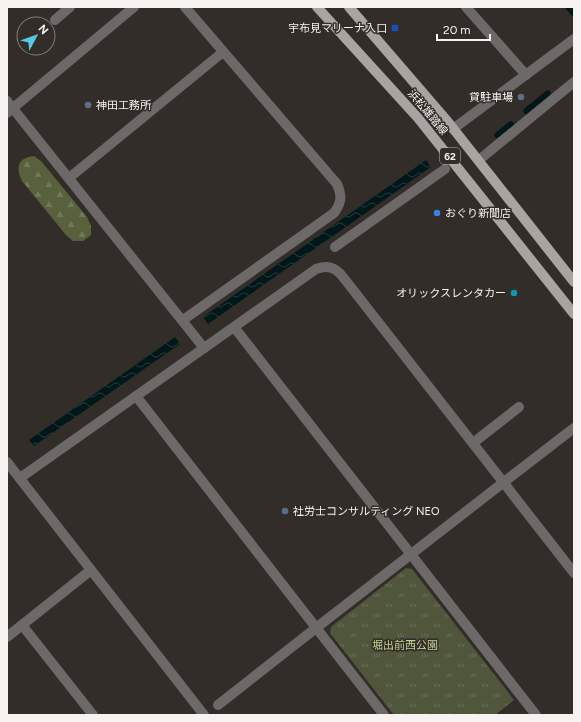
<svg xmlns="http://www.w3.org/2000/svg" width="581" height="722" font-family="Figtree,'Noto Sans JP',sans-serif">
  <defs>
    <pattern id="forest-firs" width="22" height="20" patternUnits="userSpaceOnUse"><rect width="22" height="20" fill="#59613c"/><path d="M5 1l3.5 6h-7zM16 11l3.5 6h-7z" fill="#717858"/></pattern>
    <pattern id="park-tufts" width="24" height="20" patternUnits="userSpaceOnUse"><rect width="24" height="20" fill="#50563b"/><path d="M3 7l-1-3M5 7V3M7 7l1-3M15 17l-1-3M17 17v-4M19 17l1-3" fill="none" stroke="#6a6f58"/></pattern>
    <pattern id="water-waves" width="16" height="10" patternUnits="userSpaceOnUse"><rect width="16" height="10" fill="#001819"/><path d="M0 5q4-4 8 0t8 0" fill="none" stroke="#263a3b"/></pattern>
  </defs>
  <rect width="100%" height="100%" fill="#332d2a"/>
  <!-- forest -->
  <path fill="url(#forest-firs)" d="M 34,156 L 41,161 L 87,217 L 91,226 L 91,235 L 83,241 L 73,241 L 66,235 L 22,181 C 15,167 18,158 34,156 Z"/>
  <!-- park -->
  <polygon fill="url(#park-tufts)" points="406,568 412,569 514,700 495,715 394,715 330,633 331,627"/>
  <!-- water -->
  <g fill="url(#water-waves)">
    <polygon points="426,160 431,167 208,324 203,317"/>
    <polygon points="175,337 180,344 34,446 29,440"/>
  </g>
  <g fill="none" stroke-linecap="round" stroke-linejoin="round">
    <!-- stream -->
    <g stroke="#001819" stroke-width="5.5">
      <polyline points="568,7 574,14"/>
      <polyline points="526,111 548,93"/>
      <polyline points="497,135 511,124"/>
    </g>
    <!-- pedestrian -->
    <g stroke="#6d6968" stroke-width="10">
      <polyline points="335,247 445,169"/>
      <polyline points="504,482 574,428"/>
      <polyline points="218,705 316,628"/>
    </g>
    <!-- minor -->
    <g stroke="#6d6968" stroke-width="10">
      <polyline points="466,7 526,75"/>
      <polyline points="55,20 70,7"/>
      <polyline points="7,101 204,348"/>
      <polyline points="453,129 574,39"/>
      <polyline points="479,160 574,82"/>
      <polyline points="69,178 223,52"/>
      <path d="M 183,320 L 334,213 C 342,202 342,196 337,184 L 185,7"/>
      <polyline points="234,327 536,715"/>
      <polyline points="136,396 384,715"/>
      <polyline points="473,443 519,407"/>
      <path d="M 20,478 L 316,269 C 328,265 335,267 343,277 L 574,573"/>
      <polyline points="22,625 93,715"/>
      <polyline points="316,628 504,482"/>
      <polyline points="7,637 91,570"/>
    </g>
    <!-- tertiary -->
    <g stroke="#6d6968" stroke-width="10">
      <polyline points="7,113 134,7"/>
      <polyline points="7,462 204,715"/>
    </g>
    <!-- primary -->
    <g stroke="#aaa3a1" stroke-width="10">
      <polyline points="317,7 418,118 574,314"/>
      <polyline points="349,7 448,122 574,282"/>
    </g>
  </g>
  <!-- markers -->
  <rect fill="#1a4fb4" stroke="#332d2a" stroke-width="1.5" x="391" y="24" width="8" height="8" rx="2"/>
  <g fill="#5c6f8a" stroke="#332d2a" stroke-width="1.5">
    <circle cx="521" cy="97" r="4"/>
    <circle cx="88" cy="105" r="4"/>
    <circle cx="285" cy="511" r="4"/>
  </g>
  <circle fill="#3f7fe0" stroke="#332d2a" stroke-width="1.5" cx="437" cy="213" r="4"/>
  <circle fill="#0f9aa8" stroke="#332d2a" stroke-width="1.5" cx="514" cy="293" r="4"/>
  <g text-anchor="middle" stroke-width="3" stroke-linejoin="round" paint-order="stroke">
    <!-- shield labels -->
    <rect fill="#332d2a" stroke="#bbb7b4" stroke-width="1" x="440" y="148" width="20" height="16" rx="3"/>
    <g font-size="10" font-weight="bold" fill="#f5f2ef">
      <text x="450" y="160">62</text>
    </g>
    <!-- poi labels -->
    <g font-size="11" fill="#f5f2ef" stroke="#332d2a" text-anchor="end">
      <text x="387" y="32">宇布見マリーナ入口</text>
      <text x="513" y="101">貸駐車場</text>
      <text x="96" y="109" text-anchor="start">神田工務所</text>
      <text x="445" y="217" text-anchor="start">おぐり新聞店</text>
      <text x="506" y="297">オリックスレンタカー</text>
      <text x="293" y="515" text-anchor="start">社労士コンサルティング NEO</text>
    </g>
    <!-- street labels -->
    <g font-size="11" fill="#f5f2ef" stroke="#332d2a">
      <text transform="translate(428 112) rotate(50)" y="4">浜松雄踏線</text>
    </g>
    <!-- park labels -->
    <g font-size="11" fill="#c2d08f" stroke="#332d2a">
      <text x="405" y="649">堀出前西公園</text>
    </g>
  </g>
  <!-- border -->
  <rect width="581" height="722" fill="none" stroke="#f5f2ef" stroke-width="16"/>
  <!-- north arrow -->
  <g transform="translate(36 36) rotate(49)"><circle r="19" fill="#332d2a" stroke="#817c79"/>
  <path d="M0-3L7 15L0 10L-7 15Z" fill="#57c9e2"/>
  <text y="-6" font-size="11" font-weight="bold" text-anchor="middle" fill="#f5f2ef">N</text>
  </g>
  <!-- scale -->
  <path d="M437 34v6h53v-6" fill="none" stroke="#f5f2ef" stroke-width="2"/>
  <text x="443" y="34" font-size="12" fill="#f5f2ef" stroke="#332d2a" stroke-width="3" paint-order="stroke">20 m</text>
</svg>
